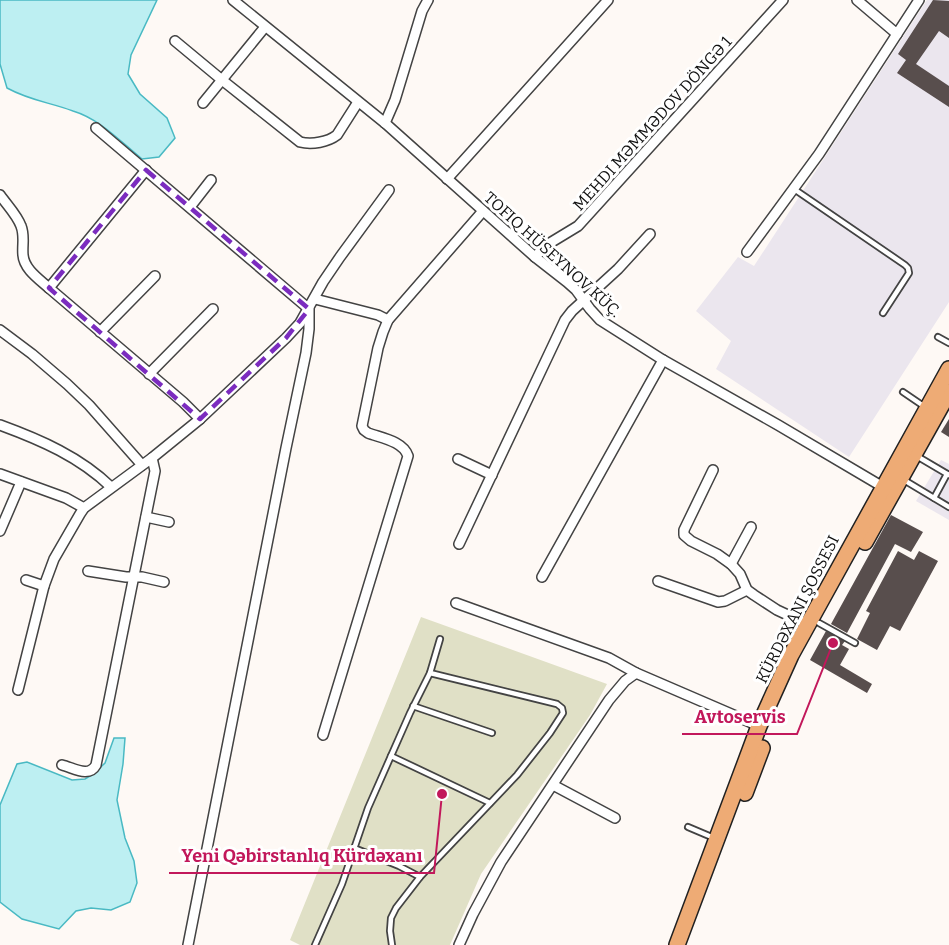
<svg xmlns="http://www.w3.org/2000/svg" width="949" height="945" font-family="Bitter,serif">
  <rect width="100%" height="100%" fill="#fef9f5"/>
  <!-- industrial -->
  <g fill="#ebe6ee">
    <polygon points="927,0 949,0 949,302 849,457 716,369 731,341 696,311 738,257 754,266"/>
    <polygon points="941,460 949,464 949,520 916,501"/>
  </g>
  <!-- cemetery -->
  <polygon fill="#e0e0c6" points="421,617 607,684 590,715 481,874 450,945 300,945 290,940"/>
  <!-- water -->
  <g fill="#bdeff2" stroke="#49b9c3" stroke-width="1.5">
    <path d="M 0,0 L 157,0 L 131,55 L 128,74 L 140,94 L 167,118 L 175,138 L 159,157 L 142,159 C 121,142 100,119 73,111 C 49,102 31,101 7,88 L 0,64 Z"/>
    <polygon points="114,738 125,738 123,764 117,800 125,838 134,861 137,883 130,902 111,910 91,908 76,911 59,929 22,919 0,902 0,805 17,764 27,762 72,780 85,779 92,775 105,763"/>
  </g>
  <!-- building -->
  <g fill="#584e4d">
    <polygon points="933,0 949,1 949,38 939,31 916,64 949,86 949,107 897,73 906,60 898,54"/>
    <polygon points="949,419 949,437 941,432"/>
    <polygon points="891,515 923,532 911,552 895,544 847,633 831,624"/>
    <polygon points="898,551 914,560 919,551 938,561 900,631 890,626 877,650 857,639 870,613 866,611"/>
    <polygon points="826,631 845,641 842,645 849,649 840,665 872,684 867,693 810,660"/>
  </g>
  <g fill="none" stroke-linecap="round" stroke-linejoin="round">
    <defs>
      <g id="lane">
        <polyline points="794,189 905,265 908,268 909,273 883,313"/>
        <polyline points="938,337 949,343"/>
        <polyline points="903,392 925,407"/>
        <polyline points="915,455 949,475"/>
        <polyline points="904,480 949,507"/>
        <polyline points="934,498 947,474"/>
        <polyline points="819,623 855,643"/>
        <polyline points="413,706 492,733"/>
        <polyline points="391,756 490,803"/>
        <polyline points="688,827 714,838"/>
        <polyline points="354,848 399,866 420,877"/>
        <polyline points="315,945 342,884 368,808 410,713 430,673 440,639"/>
        <polyline points="392,945 390,931 391,918 396,908 420,877 517,775 550,733 563,713 562,708 557,704 430,673"/>
      </g>
      <g id="street">
        <polyline points="233,0 385,123 535,257 567,282 576,290 590,309 600,320 663,360 778,425 883,487"/>
        <polyline points="857,0 897,34 919,0"/>
        <path d="M 175,41 L 222,80 L 300,142 C 312,145 328,142 337,135 L 358,102"/>
        <polyline points="203,103 265,27"/>
        <polyline points="385,123 395,100 422,11 428,0"/>
        <polyline points="96,128 309,309 309,329 306,353 286,448 188,945"/>
        <polyline points="447,179 608,0"/>
        <path d="M 0,195 C 7,205 17,215 21,226 C 25,236 22,245 23,255 C 24,269 39,279 49,288 L 183,402 L 200,419"/>
        <polyline points="190,207 211,180"/>
        <polyline points="747,252 819,154 897,34"/>
        <polyline points="535,257 545,246 578,226 783,0"/>
        <polyline points="49,288 146,170"/>
        <polyline points="315,299 378,315 388,320"/>
        <polyline points="0,330 32,354 67,384 89,405 142,465"/>
        <polyline points="100,332 155,276"/>
        <polyline points="149,374 213,309"/>
        <path d="M 0,425 C 41,440 80,457 111,487"/>
        <polyline points="458,459 492,475"/>
        <polyline points="713,470 684,530 684,535 691,541 717,554 731,564 740,574 747,590 754,595 777,610 807,624"/>
        <polyline points="0,474 66,498 84,508"/>
        <polyline points="146,517 169,522"/>
        <polyline points="0,531 21,482"/>
        <polyline points="459,544 565,320 572,311 618,269 650,234"/>
        <polyline points="731,564 751,527"/>
        <polyline points="88,571 126,577 142,577 164,582"/>
        <polyline points="542,577 663,360"/>
        <polyline points="26,580 44,586"/>
        <polyline points="658,581 718,602 725,601 747,590"/>
        <polyline points="456,603 609,658 636,673"/>
        <polyline points="18,690 44,586 54,559 80,514 84,508 152,458 200,419 286,338 300,323 323,282 340,257 389,190"/>
        <path d="M 323,735 L 408,456 C 403,441 381,438 368,433 L 364,430 L 362,426 L 378,348 L 383,332 L 388,320 L 483,211"/>
        <path d="M 62,765 C 74,768 89,778 96,765 L 155,471 L 152,458"/>
        <polyline points="553,785 615,818"/>
        <polyline points="459,945 473,914 501,862 609,700 625,681 636,673 759,726"/>
      </g>
      <g id="primary">
        <polyline points="865,542 949,392"/>
        <polyline points="745,793 762,748"/>
        <polyline points="677,945 743,769 759,726 791,655 949,369"/>
      </g>
    </defs>
    <!-- lane casing -->
    <use href="#lane" stroke="#434343" stroke-width="8"/>
    <!-- street casing -->
    <use href="#street" stroke="#434343" stroke-width="12"/>
    <!-- primary casing -->
    <use href="#primary" stroke="#212121" stroke-width="18"/>
    <!-- lane -->
    <use href="#lane" stroke="#fff" stroke-width="4.5"/>
    <!-- street -->
    <use href="#street" stroke="#fff" stroke-width="9"/>
    <!-- primary -->
    <use href="#primary" stroke="#eeab75" stroke-width="15"/>
  </g>
  <!-- marked area -->
  <path fill="none" stroke="#7b2cbf" stroke-width="4.5" stroke-dasharray="12 8" stroke-linejoin="round" d="M 146,170 L 309,309 L 286,338 L 200,419 L 49,288 Z"/>
  <g text-anchor="middle" stroke-width="6" stroke-linejoin="round" paint-order="stroke">
    <!-- street labels -->
    <g font-size="16" fill="#101010" stroke="#fff">
      <text transform="translate(652 123) rotate(-48)" y="6">MEHDI MƏMMƏDOV DÖNGƏ 1</text>
      <text transform="translate(553 254) rotate(42)" y="6">TOFIQ HÜSEYNOV KÜÇ.</text>
      <text transform="translate(797 609) rotate(-63)" y="6">KÜRDƏXANI ŞOSSESI</text>
    </g>
  </g>
  <!-- callouts -->
  <path fill="none" stroke="#c2185b" stroke-width="2" d="M833 643L797 734H682M442 794L434 873H169"/>
  <g fill="#c2185b" stroke="#fff" stroke-width="2">
    <circle cx="833" cy="643" r="6"/>
    <circle cx="442" cy="794" r="6"/>
  </g>
  <g font-size="18" text-anchor="middle" font-weight="bold" fill="#c2185b" stroke="#fff" stroke-width="6" stroke-linejoin="round" paint-order="stroke">
    <text x="740" y="723">Avtoservis</text>
    <text x="302" y="862">Yeni Qəbirstanlıq Kürdəxanı</text>
  </g>
</svg>
